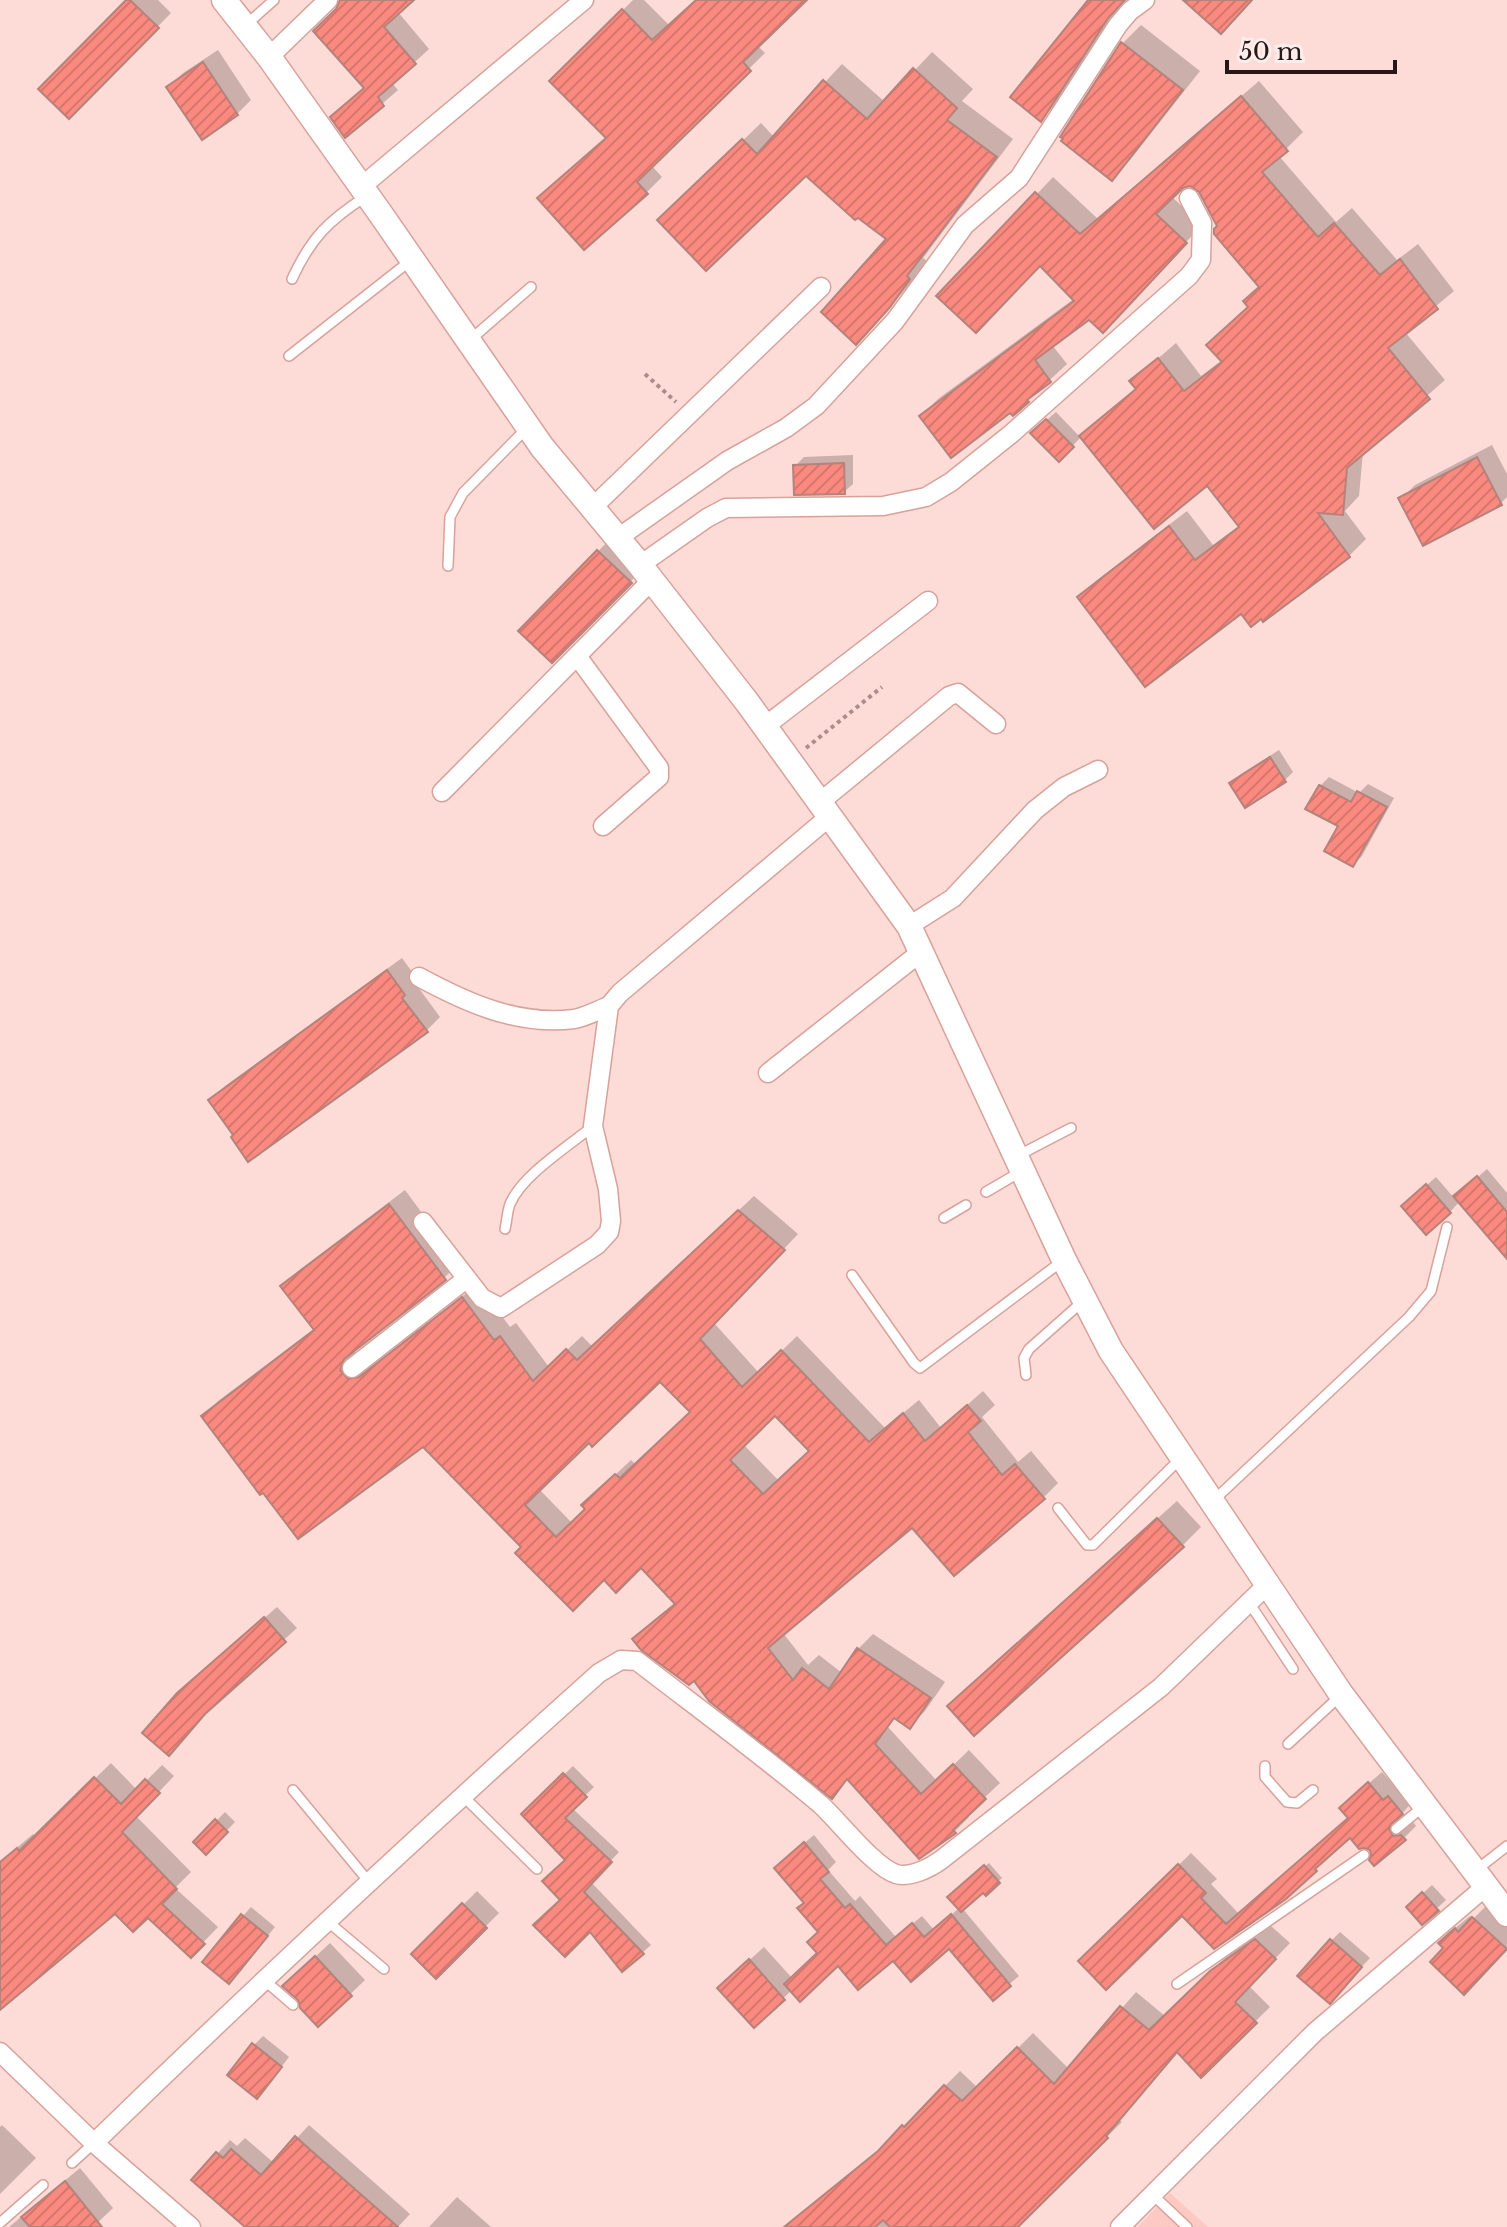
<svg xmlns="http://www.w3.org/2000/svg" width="1507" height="2227" font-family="'Libre Baskerville',serif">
  <defs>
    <pattern id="building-hatch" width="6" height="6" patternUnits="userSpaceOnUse" patternTransform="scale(2)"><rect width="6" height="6" fill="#fa8a7f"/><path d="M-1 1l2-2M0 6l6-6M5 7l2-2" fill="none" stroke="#d6766d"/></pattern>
  </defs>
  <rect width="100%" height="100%" fill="#fddbd6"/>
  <!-- built -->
  <polygon fill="#fdc9c3" points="1170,2193 1208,2227 1138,2227"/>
  <!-- shadow -->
  <g fill="#0003" fill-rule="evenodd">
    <polygon points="129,0 158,0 171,13 69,117"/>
    <polygon points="344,0 411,0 398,12 429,49 392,83 398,90 346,135 366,87"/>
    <polygon points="633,0 644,0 670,26 697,0 804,0 757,45 765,53 651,165 662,177 646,193 556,182 607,137 552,81"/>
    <polygon points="1090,0 1124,0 1057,103 1041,119"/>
    <polygon points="1141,25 1200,71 1130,160 1111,178 1063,136 1123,43"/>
    <polygon points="218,50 251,100 237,114 169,87 183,73"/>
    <polygon points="932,52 973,89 962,101 1013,139 923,258 927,261 907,287 874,325 889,239 806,173 678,203 761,123 774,137 842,64 885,102"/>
    <polygon points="1259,81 1303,132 1279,156 1336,222 1352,208 1397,260 1418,244 1454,291 1405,332 1445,380 1363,452 1359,496 1345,511 1366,539 1349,556 1264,619 1241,611 1080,597 1096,581 1187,511 1213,545 1240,525 1207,483 1082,436 1059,460 1041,425 1056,412 1080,437 1137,387 1132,381 1176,343 1201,376 1222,360 1261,286 1220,226 1201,190 1191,184 1183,185 1171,196 1202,225 1119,314 1089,317 1052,345 1067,364 1027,401 1010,411 921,416 938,399 1075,298 1037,194 1053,177 1098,219"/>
    <polygon points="1492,445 1507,474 1507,497 1501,503 1424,544 1401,499 1415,485"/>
    <polygon points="853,455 853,484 844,492 795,466 804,457"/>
    <polygon points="612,537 644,568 552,661 521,631"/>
    <polygon points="1279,750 1293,772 1284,781 1232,783 1241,774"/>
    <polygon points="1329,777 1359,793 1368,784 1394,798 1362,856 1353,865 1341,826 1320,786"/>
    <polygon points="402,958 418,980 415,983 440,1017 426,1031 236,1135 211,1100 225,1086"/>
    <polygon points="1487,1169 1507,1193 1507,1244 1460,1201 1450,1212 1412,1198 1436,1177 1454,1198"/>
    <path d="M 405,1190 L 459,1263 L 444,1278 L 357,1346 L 354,1355 L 364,1365 L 376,1363 L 478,1284 L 510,1327 L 516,1323 L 549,1367 L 582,1336 L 593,1347 L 754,1196 L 798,1234 L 714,1323 L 759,1373 L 797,1336 L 885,1428 L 919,1400 L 941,1428 L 983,1391 L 995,1405 L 982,1417 L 1018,1462 L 1031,1451 L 1058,1483 L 1043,1498 L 912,1525 L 783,1633 L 808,1665 L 819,1655 L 842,1673 L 858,1649 L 873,1634 L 945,1682 L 925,1711 L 910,1726 L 896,1717 L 888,1727 L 937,1781 L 969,1750 L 1000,1783 L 967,1814 L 969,1817 L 954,1832 L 849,1778 L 832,1796 L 694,1678 L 635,1639 L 676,1602 L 641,1566 L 604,1578 L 524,1547 L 423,1444 L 203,1416 L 218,1401 L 315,1328 L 283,1286 L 298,1271 ZM 660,1379 L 692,1412 L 636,1465 L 631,1460 L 599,1490 L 587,1508 L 572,1523 L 539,1489 L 589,1440 ZM 775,1413 L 811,1451 L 779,1481 L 743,1444 Z"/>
    <polygon points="1177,1501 1201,1527 1182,1546 968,1688"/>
    <polygon points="277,1607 297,1628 211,1706 192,1681"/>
    <polygon points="111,1763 137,1790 162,1765 174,1776 136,1816 191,1872 175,1888 218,1927 191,1955 148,1915 115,1911 0,2008 0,1862 33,1834 35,1837"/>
    <polygon points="573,1766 594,1787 572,1808 619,1852 591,1882 651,1945 642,1953 562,1900 567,1860 523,1814"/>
    <polygon points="1382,1772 1397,1789 1401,1785 1414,1800 1400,1816 1405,1824 1414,1823 1416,1826 1404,1838 1371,1849 1351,1835 1285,1898 1214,1947 1182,1913 1081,1961 1191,1853 1217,1879 1211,1884 1239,1914 1350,1817 1354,1796"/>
    <polygon points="225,1812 235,1822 206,1852 196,1842"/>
    <polygon points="814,1835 836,1862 828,1870 855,1901 860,1896 896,1937 922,1916 934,1930 959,1908 950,1897 989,1863 1002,1878 986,1893 983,1890 962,1908 1019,1976 993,1998 949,1946 894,1958 838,1963 792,1990 754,2025 734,1974 764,1947 792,1978 819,1952 821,1932 785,1859"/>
    <polygon points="1432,1885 1446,1900 1422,1922 1408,1907"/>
    <polygon points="477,1891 499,1913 436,1976 414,1954"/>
    <polygon points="1487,1905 1507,1923 1507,1947 1464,1992 1445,1948 1454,1929 1470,1916 1473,1919"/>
    <polygon points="251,1907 275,1927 237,1973 243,1916"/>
    <polygon points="1271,1926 1290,1943 1249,1986 1270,2007 1201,2075 1178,2051 1119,2120 1122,2122 1016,2227 786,2227 892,2139 960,2071 978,2088 1033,2033 1069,2069 1136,1992 1165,2016 1227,1956"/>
    <polygon points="1340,1932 1370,1958 1338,1992 1331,1941"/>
    <polygon points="330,1943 365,1980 319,2024 300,1999 299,1972"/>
    <polygon points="263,2036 289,2057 265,2088 254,2045"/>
    <polygon points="2,2125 36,2158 0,2194 0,2127"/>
    <polygon points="309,2125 410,2214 398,2227 248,2227 194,2179 230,2140 237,2146 245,2138 274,2163"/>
    <polygon points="80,2168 113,2208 93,2227 9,2227"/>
    <polygon points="457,2197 491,2227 429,2227"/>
  </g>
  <!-- building -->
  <g fill="url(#building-hatch)" stroke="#b6827c" stroke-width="2" fill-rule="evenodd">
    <polygon points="126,0 130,0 159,28 69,119 38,89"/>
    <polygon points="340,0 414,0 384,27 416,64 378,97 384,106 345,138 330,117 364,88 313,31 336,9"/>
    <polygon points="696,0 807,0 743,62 751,71 637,182 648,194 584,250 537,198 606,138 549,81 622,9 652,40"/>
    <polygon points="1088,0 1125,0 1108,18 1041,122 1010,97"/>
    <polygon points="1183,0 1252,0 1221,34"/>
    <polygon points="1121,42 1183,90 1112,181 1061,141 1063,139 1060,137"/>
    <polygon points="203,62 238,115 202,140 166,87"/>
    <polygon points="913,68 957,108 947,120 997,157 907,276 910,279 890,307 856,345 821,312 886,239 858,218 855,220 806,176 706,271 657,220 742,139 757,154 823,80 867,119"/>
    <polygon points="1241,96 1288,151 1262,172 1318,237 1334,223 1380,275 1400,259 1438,309 1388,348 1430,399 1347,468 1343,515 1318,513 1350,557 1263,622 1261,619 1251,627 1241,614 1145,687 1077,597 1169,526 1195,560 1239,527 1207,486 1154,529 1079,436 1136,389 1129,381 1158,358 1184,391 1222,362 1206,345 1248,307 1243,301 1259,287 1214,234 1214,229 1217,226 1199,192 1190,186 1183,188 1156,214 1187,243 1103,333 1089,320 1035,360 1051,382 1027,400 1029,402 1013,416 1010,413 951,458 919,416 1074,301 1040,266 976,333 936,296 1035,192 1080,234"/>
    <polygon points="1046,419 1074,447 1059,462 1030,433"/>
    <polygon points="1477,457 1502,505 1423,546 1398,498"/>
    <polygon points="844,463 845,494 794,495 793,465"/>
    <polygon points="597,550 632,583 552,663 518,631"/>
    <polygon points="1270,757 1286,782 1245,808 1229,783"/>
    <polygon points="1319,785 1351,802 1357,791 1387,807 1353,867 1324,851 1338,826 1305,809"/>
    <polygon points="387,970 405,995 402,998 428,1032 248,1162 231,1137 233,1135 208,1100"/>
    <polygon points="1477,1176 1507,1212 1507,1259 1453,1196"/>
    <polygon points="1426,1184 1451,1213 1426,1235 1401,1206"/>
    <path d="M 389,1204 L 446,1280 L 344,1359 L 340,1370 L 348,1379 L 359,1377 L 462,1297 L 494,1340 L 500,1336 L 533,1381 L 566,1349 L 577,1360 L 738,1210 L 785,1250 L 700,1339 L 742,1387 L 781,1350 L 869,1442 L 903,1413 L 925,1441 L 967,1405 L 981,1421 L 968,1432 L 1002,1475 L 1015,1464 L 1045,1499 L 954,1576 L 912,1528 L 768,1648 L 793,1680 L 802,1668 L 829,1689 L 857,1648 L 931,1698 L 910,1729 L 894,1718 L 875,1744 L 921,1794 L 953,1764 L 986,1799 L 953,1830 L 956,1833 L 919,1859 L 847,1779 L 832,1799 L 709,1701 L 694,1681 L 689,1685 L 641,1650 L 632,1639 L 675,1604 L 641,1568 L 616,1593 L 604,1580 L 573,1611 L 515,1553 L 521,1547 L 423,1447 L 298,1539 L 263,1493 L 260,1495 L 201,1416 L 314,1330 L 280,1286 ZM 660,1382 L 690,1412 L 620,1478 L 615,1474 L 581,1505 L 585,1509 L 556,1537 L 525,1505 L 589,1443 L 592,1447 ZM 775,1416 L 809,1451 L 763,1494 L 730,1460 Z"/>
    <polygon points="1157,1518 1184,1547 974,1736 947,1706"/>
    <polygon points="264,1617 286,1642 205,1714 169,1756 142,1733 177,1693"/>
    <polygon points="563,1773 587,1797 565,1818 612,1862 584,1892 644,1954 622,1972 590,1932 565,1957 533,1925 560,1900 542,1881 565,1860 521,1814"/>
    <polygon points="94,1777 121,1804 145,1779 160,1793 122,1832 177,1889 162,1904 205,1944 191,1958 148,1918 133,1932 115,1914 0,2010 0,1862 17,1848 19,1851"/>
    <polygon points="1368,1782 1383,1800 1388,1796 1403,1814 1391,1824 1389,1829 1393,1836 1401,1835 1406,1840 1374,1866 1369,1860 1371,1855 1370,1850 1364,1848 1359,1849 1350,1838 1315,1869 1317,1871 1286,1899 1214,1949 1182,1916 1106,1990 1078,1961 1178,1864 1206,1893 1201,1898 1226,1924 1348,1818 1339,1808"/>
    <polygon points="215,1819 228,1832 206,1855 193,1842"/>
    <polygon points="804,1842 829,1872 820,1879 845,1908 850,1904 886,1945 912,1923 924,1937 951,1914 1011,1986 993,2001 949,1949 911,1982 893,1961 858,1990 838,1966 800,2002 784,1984 817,1953 807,1942 818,1932 797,1908 804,1903 774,1868"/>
    <polygon points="984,1865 1000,1883 986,1896 983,1893 961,1912 947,1897"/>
    <polygon points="1422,1892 1439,1911 1422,1925 1406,1907"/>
    <polygon points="462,1903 487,1928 436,1979 411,1954"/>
    <polygon points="241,1914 268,1936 229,1984 202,1962"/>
    <polygon points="1472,1917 1507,1949 1464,1995 1430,1962 1443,1948 1438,1943 1455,1928 1458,1932"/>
    <polygon points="1255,1939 1276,1959 1235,2002 1257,2023 1201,2078 1177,2052 1106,2136 1108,2138 1018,2227 890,2227 883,2220 875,2227 784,2227 878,2151 902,2125 904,2127 944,2085 962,2101 1017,2047 1054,2084 1120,2006 1149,2030 1210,1971"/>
    <polygon points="1330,1939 1362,1967 1330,2004 1297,1976"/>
    <polygon points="315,1956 352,1996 318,2027 300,2008 298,2000 282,1986"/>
    <polygon points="749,1959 785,2000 754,2028 717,1988"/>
    <polygon points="252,2043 282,2067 257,2099 227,2075"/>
    <polygon points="295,2136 306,2146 398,2227 245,2227 191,2180 216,2152 223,2158 231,2149 261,2175"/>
    <polygon points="65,2181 102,2227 30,2227 21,2217"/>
  </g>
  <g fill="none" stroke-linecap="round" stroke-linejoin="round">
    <defs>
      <g id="service">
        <polyline points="247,24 274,0"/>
        <path d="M 292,279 C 311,238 328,221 365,197"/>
        <polyline points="470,340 531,287"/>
        <polyline points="289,356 410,261"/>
        <polyline points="448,566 450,517 463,493 526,429"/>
        <polyline points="1019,1155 1071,1128"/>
        <polyline points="986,1192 1022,1171"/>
        <polyline points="944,1218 966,1205"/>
        <path d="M 505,1229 C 507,1221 507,1212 510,1204 C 522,1175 569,1146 593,1126"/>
        <polyline points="852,1275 914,1363 920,1368 1061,1262"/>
        <polyline points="1026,1375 1024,1358 1029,1349 1082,1302"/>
        <polyline points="1213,1501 1409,1317 1431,1291 1447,1227"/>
        <polyline points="1058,1508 1087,1545 1093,1545 1180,1459"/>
        <polyline points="1250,1604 1293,1669"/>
        <polyline points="1288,1744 1339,1697"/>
        <polyline points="1265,1766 1265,1777 1287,1802 1297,1803 1313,1790"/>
        <polyline points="293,1790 369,1882"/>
        <polyline points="463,1796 537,1869"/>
        <polyline points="1396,1829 1424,1806"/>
        <polyline points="1475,1871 1507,1846"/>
        <polyline points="326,1920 384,1969"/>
        <polyline points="263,1979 293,2005"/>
        <polyline points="1177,1984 1364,1855"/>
        <polyline points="72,2163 94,2143"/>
        <polyline points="1152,2194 1187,2227"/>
        <polyline points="0,2223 43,2185"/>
      </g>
      <g id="minor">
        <polyline points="269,57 328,0"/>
        <polyline points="361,187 584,0"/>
        <polyline points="593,507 821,287"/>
        <polyline points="618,538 727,461 786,428 816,406 895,321 965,225 1019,178 1118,25 1130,11 1145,0"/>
        <polyline points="640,565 707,518 726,508 883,506 926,497 951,482 1011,434 1189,276 1201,260 1202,223 1189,198"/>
        <polyline points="577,656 659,768 659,777 603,826"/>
        <polyline points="764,727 928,601"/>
        <polyline points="442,792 652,580"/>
        <polyline points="819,803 949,696 958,693 996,724"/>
        <polyline points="909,926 953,898 1035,810 1064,787 1098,770"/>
        <path d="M 419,977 C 467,1003 518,1026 574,1019 C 586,1017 598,1010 609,1006"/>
        <polyline points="768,1073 921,952"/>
        <polyline points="423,1222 482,1298 501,1308 597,1245 609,1232 611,1221 608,1189 593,1126 609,1006 620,993 829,817"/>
        <polyline points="352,1368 466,1279"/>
        <polyline points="0,2052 94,2143 191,2227"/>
        <path d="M 94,2143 C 259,1983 427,1827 599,1673 L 621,1660 L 637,1661 C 698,1708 761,1754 820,1804 C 839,1821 874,1867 896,1874 C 910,1878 930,1868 941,1860 L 1161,1687 L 1268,1584"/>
        <polyline points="1120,2227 1315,2032 1485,1887"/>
      </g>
      <polyline id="tertiary" points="224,0 269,57 380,213 542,447 640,565 747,702 909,926 1064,1260 1111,1351 1341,1694 1507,1914"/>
    </defs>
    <!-- service casing -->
    <use href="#service" stroke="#d8a29b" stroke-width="12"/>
    <!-- minor casing -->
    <use href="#minor" stroke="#d8a29b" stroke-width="21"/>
    <!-- tertiary casing -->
    <use href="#tertiary" stroke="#d8a29b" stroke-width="27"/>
    <!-- path -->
    <g stroke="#ab8e8b" stroke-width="4" stroke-dasharray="4 4" stroke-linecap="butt">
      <polyline points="645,374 676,402"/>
      <polyline points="806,748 882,687"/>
    </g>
    <!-- service -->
    <use href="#service" stroke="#fff" stroke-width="9"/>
    <!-- minor -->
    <use href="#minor" stroke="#fff" stroke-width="18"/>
    <!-- tertiary -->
    <use href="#tertiary" stroke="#fff" stroke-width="24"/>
  </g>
  <!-- scale -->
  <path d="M1227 60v12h168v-12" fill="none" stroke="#2a1715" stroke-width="4"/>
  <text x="1239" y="60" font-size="24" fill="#2a1715" stroke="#faeeec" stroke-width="6" paint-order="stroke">50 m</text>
</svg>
